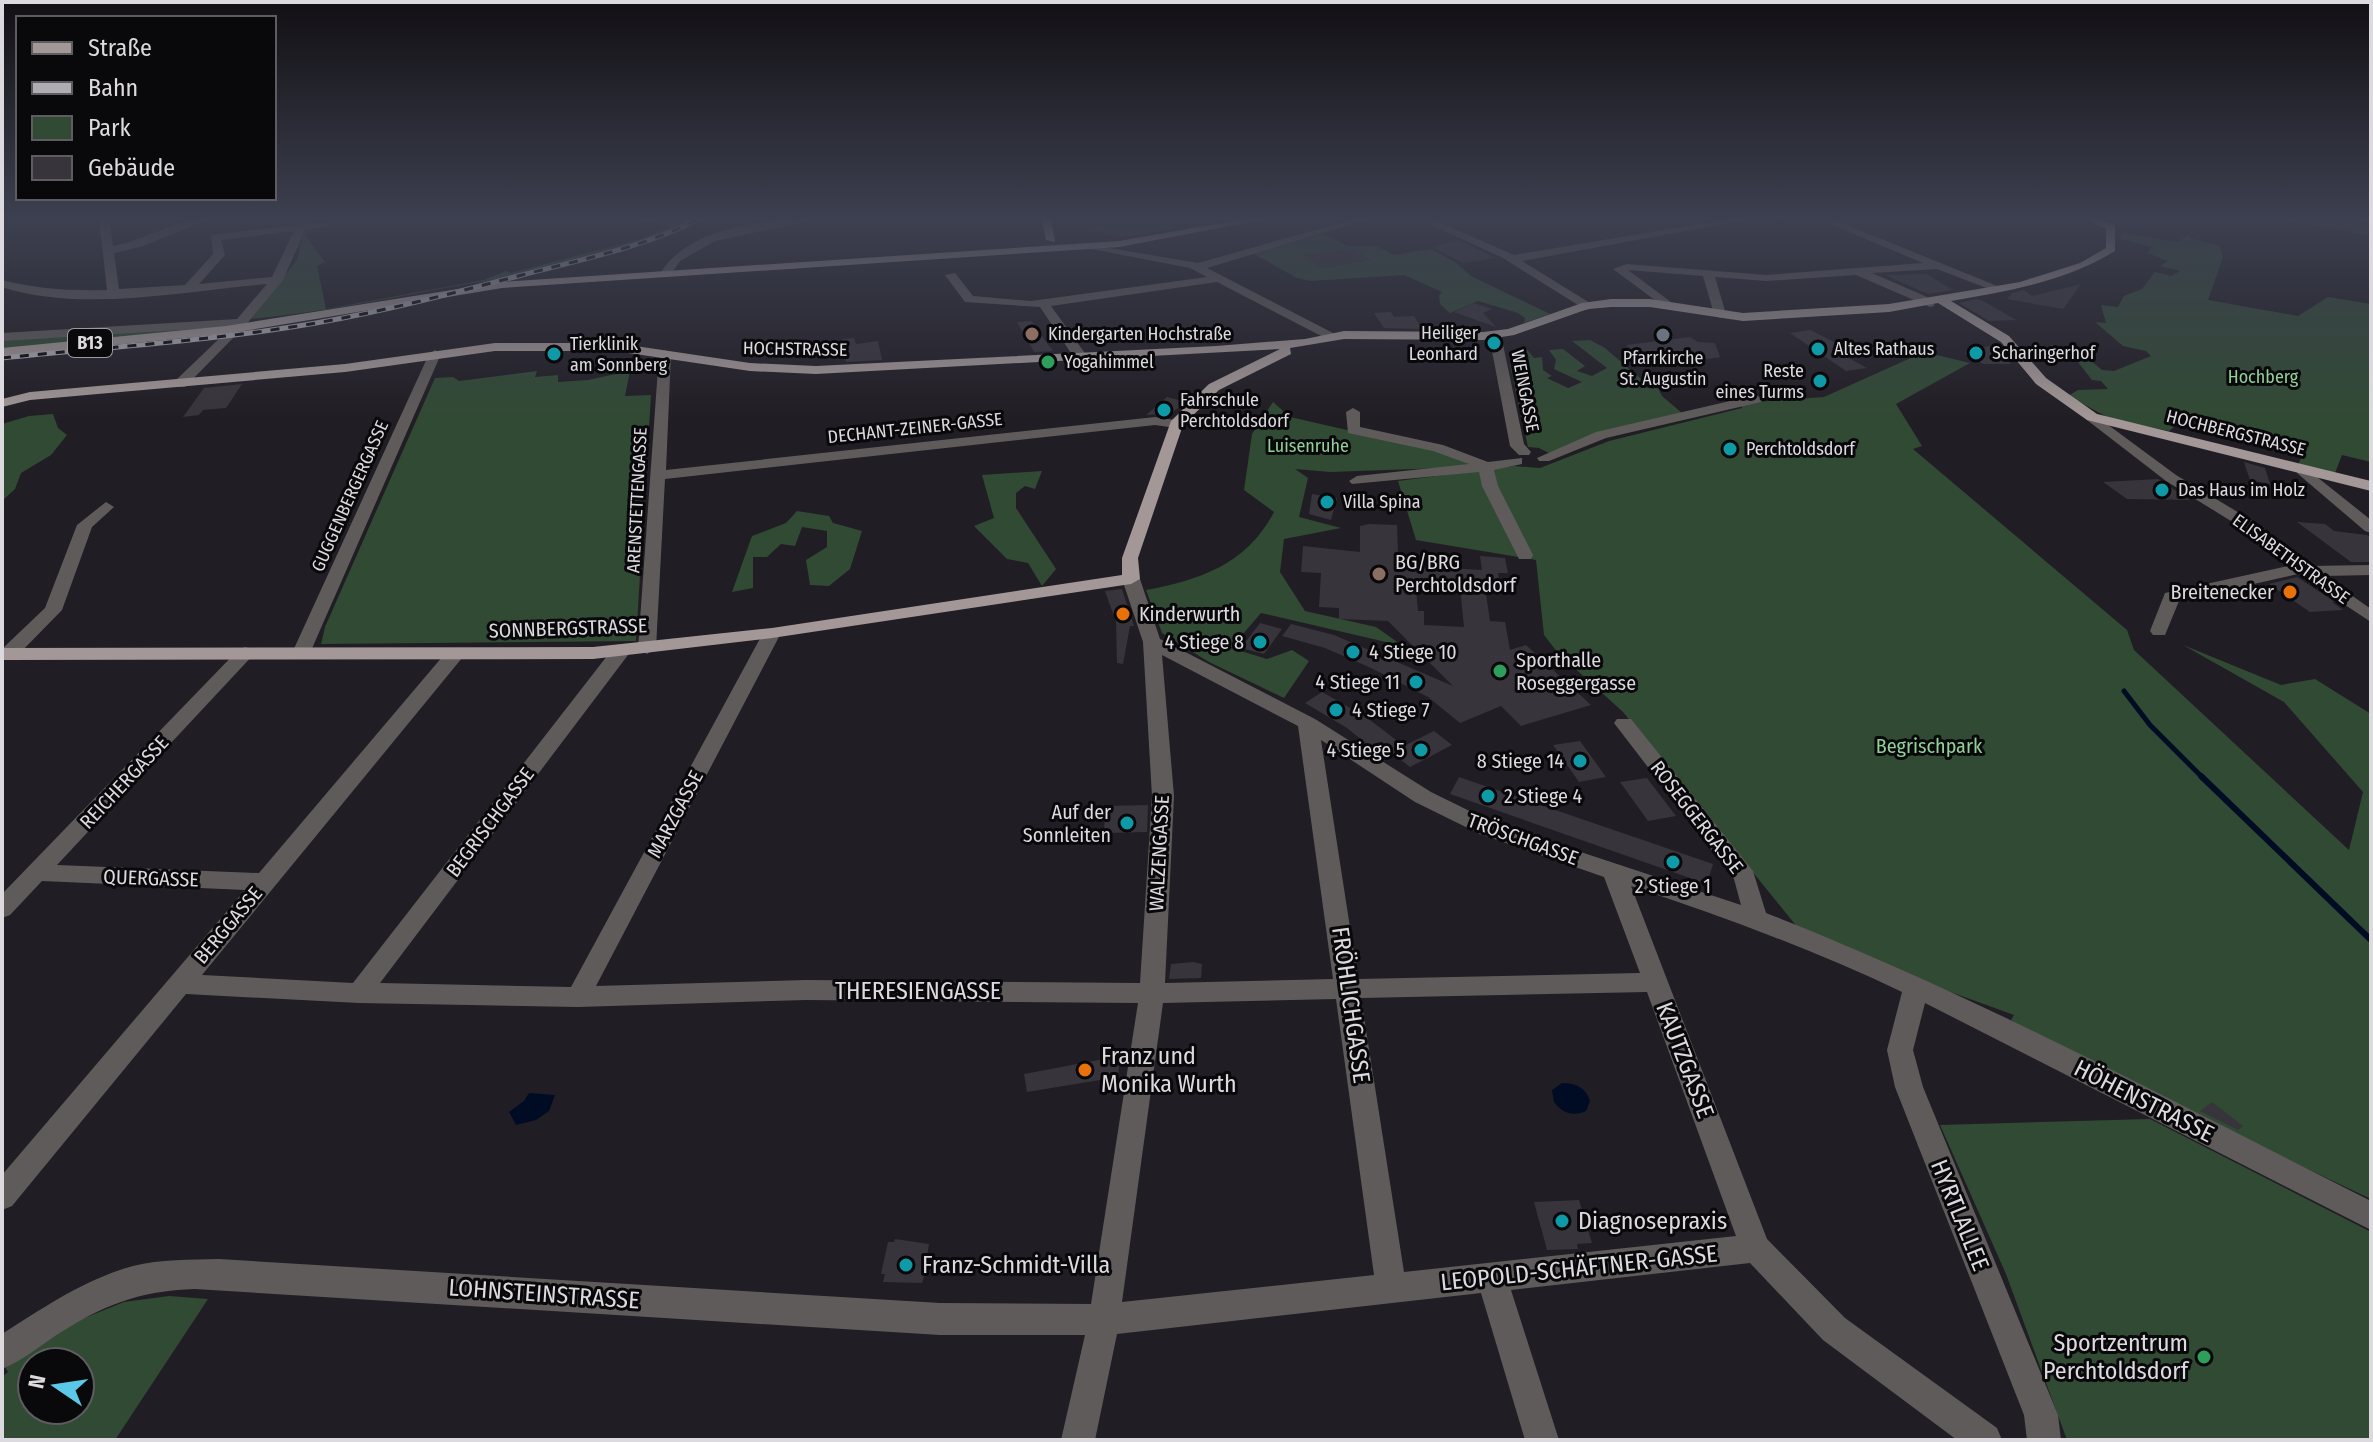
<svg xmlns="http://www.w3.org/2000/svg" width="2373" height="1442" font-family="'Fira Sans Condensed',sans-serif">
  <rect width="100%" height="100%" fill="#211d24"/>
  <!-- green -->
  <g fill="#314a34" fill-rule="evenodd">
    <path d="M 361,218 C 345,224 317,224 305,235 L 325,262 L 317,266 L 326,309 L 484,280 L 506,271 L 511,273 L 644,238 L 669,226 L 629,218 L 698,218 C 625,259 527,274 445,288 C 381,300 316,313 251,319 L 297,260 L 304,232 L 309,228 Z"/>
    <polygon points="2271,218 2312,218 2346,223 2347,218 2364,221 2364,225 2371,226 2371,236"/>
    <polygon points="2193,232 2189,238 2220,246 2223,257 2208,300 2298,316 2328,297 2371,304 2371,462 2342,455 2335,473 2298,465 2301,458 2230,439 2236,431 2224,428 2226,425 2186,417 2169,431 2111,419 2068,396 2078,390 2108,389 2101,381 2092,380 2070,352 2049,350 2051,345 2084,355 2102,370 2114,371 2151,356 2146,351 2123,346 2095,322 2106,323 2101,305 2118,307 2124,296 2142,289 2155,272 2171,276 2180,271 2160,266 2168,261 2147,253 2152,247 2120,239 2123,233 2178,242"/>
    <polygon points="1323,234 1347,246 1377,246 1394,255 1431,249 1455,262 1471,276 1550,314 1524,323 1525,318 1518,313 1478,301 1450,313 1440,304 1439,295 1442,292 1404,275 1311,281 1297,278 1254,254"/>
    <polygon points="207,327 208,329 2,349 2,339"/>
    <polygon points="1590,340 1605,348 1647,384 1645,387 1654,389 1656,384 1662,396 1682,413 1594,435 1549,453 1539,448 1528,447 1510,365 1519,362 1518,359 1530,358 1521,349 1526,348 1534,358 1542,357 1543,370 1552,376 1547,378 1568,388 1582,382 1554,369 1556,360 1549,350 1563,349 1585,366 1577,371 1592,376 1607,368 1572,341"/>
    <polygon points="1924,352 1970,363 1896,404 1922,446 1913,449 2127,630 2134,650 2349,850 2363,792 2284,702 2183,645 2281,685 2315,679 2371,714 2371,1199 2061,1052 2011,1020 2014,1015 1923,982 1842,944 1798,928 1623,712 1558,653 1544,635 1536,560 1416,540 1398,481 1514,466 1540,468 1609,441 1738,409 1742,408 1741,403 1824,397"/>
    <polygon points="537,371 535,377 558,375 558,382 588,380 630,371 625,396 651,395 636,641 321,644 325,627 435,378 453,377 459,381"/>
    <path d="M 1273,402 L 1290,417 L 1461,456 L 1471,467 L 1330,472 L 1295,469 L 1308,478 L 1299,517 L 1341,528 L 1284,539 L 1280,572 L 1305,611 L 1376,627 L 1403,646 L 1261,613 L 1231,648 L 1267,659 L 1292,650 L 1309,661 L 1284,698 L 1209,662 L 1162,633 L 1146,590 C 1200,580 1247,564 1274,512 L 1244,490 L 1252,434 Z"/>
    <polygon points="53,414 58,428 67,435 51,455 21,473 15,489 2,501 2,424 29,416"/>
    <polygon points="1042,471 1035,489 1025,486 1016,493 1016,508 1056,569 1042,586 1028,563 1007,559 974,526 994,518 982,475"/>
    <polygon points="797,511 829,516 833,523 862,531 850,569 829,586 810,585 806,560 827,547 827,531 802,527 795,546 781,544 767,557 753,557 753,588 732,592 752,536 786,523"/>
    <polygon points="2150,1119 2371,1232 2371,1440 2067,1440 2006,1274 1940,1125"/>
    <path d="M 169,1296 L 208,1299 L 115,1440 L 2,1440 L 2,1377 L 8,1372 L 2,1362 L 72,1323 L 124,1302 ZM 32,1362 L 80,1362 L 80,1410 L 32,1410 Z"/>
  </g>
  <!-- water -->
  <g fill="#000c23">
    <path d="M 1562,1083 C 1576,1083 1586,1088 1590,1101 L 1586,1111 C 1573,1117 1562,1113 1554,1102 L 1552,1090 Z"/>
    <polygon points="529,1093 555,1095 549,1111 536,1120 516,1125 509,1112 524,1101"/>
  </g>
  <g fill="none" stroke-linecap="round" stroke-linejoin="round">
    <!-- stream-far1 -->
    <polyline stroke="#000c23" stroke-width="5" points="2124,691 2150,725 2203,778"/>
    <!-- stream -->
    <polyline stroke="#000c23" stroke-width="6" points="2201,776 2371,940"/>
  </g>
  <!-- building -->
  <g fill="#38343b" fill-rule="evenodd">
    <polygon points="1106,218 1167,218 1158,222 1178,228 1123,237 1089,229 1109,222"/>
    <polygon points="1458,240 1496,258 1463,263 1432,247"/>
    <polygon points="1352,248 1371,260 1321,268 1303,255"/>
    <polygon points="1926,274 1953,290 1928,294 1885,275"/>
    <polygon points="2081,284 2063,309 2007,299 2012,293 2024,290 2032,296"/>
    <polygon points="1977,299 1985,302 2016,320 1989,321 1959,303"/>
    <polygon points="1474,303 1492,309 1483,313 1496,327 1454,312"/>
    <polygon points="1391,312 1394,317 1414,316 1422,329 1384,328 1374,313"/>
    <polygon points="1032,321 1038,331 1053,351 1034,352 1017,322"/>
    <polygon points="1810,330 1856,353 1843,355 1867,368 1846,371 1790,333"/>
    <polygon points="1690,337 1698,342 1715,343 1720,357 1697,361 1640,358 1626,345"/>
    <polygon points="854,338 856,344 878,341 882,360 846,362 842,339"/>
    <polygon points="1996,344 2011,364 1983,364 1964,353"/>
    <polygon points="242,384 226,408 203,410 199,415 183,417 204,388"/>
    <polygon points="1167,397 1186,402 1170,414 1146,415"/>
    <polygon points="2244,462 2265,468 2270,484 2250,480"/>
    <polygon points="2158,479 2190,500 2127,499 2103,482"/>
    <polygon points="1312,494 1337,498 1331,520 1309,514"/>
    <polygon points="2297,522 2325,524 2334,531 2367,535 2371,538 2371,562 2351,562"/>
    <path d="M 1369,524 L 1397,525 L 1398,554 L 1414,555 L 1415,566 L 1482,570 L 1480,556 L 1505,558 L 1508,573 L 1498,573 L 1501,595 L 1486,594 L 1490,621 L 1505,622 L 1510,650 L 1526,645 L 1591,705 L 1521,726 L 1501,706 L 1460,723 L 1428,697 L 1371,668 L 1325,648 L 1282,636 L 1291,624 L 1334,635 L 1453,686 L 1388,621 L 1339,619 L 1339,608 L 1319,607 L 1321,573 L 1301,572 L 1303,546 L 1360,552 L 1360,526 ZM 1415,579 L 1456,581 L 1456,587 L 1460,587 L 1464,627 L 1424,625 L 1424,611 L 1418,611 Z"/>
    <polygon points="2297,577 2335,602 2332,602 2343,610 2310,612 2269,584"/>
    <polygon points="1122,589 1134,626 1130,626 1123,664 1117,663 1116,622 1105,591"/>
    <polygon points="1260,623 1282,629 1264,654 1241,648"/>
    <polygon points="1322,692 1366,717 1404,746 1434,731 1452,745 1410,767 1392,753 1383,757 1347,728 1305,703"/>
    <polygon points="1580,741 1606,777 1579,782 1553,745"/>
    <polygon points="1459,777 1713,864 1707,884 1450,794"/>
    <polygon points="1647,778 1676,816 1648,821 1620,782"/>
    <polygon points="1148,805 1147,832 1104,833 1105,806"/>
    <polygon points="1193,962 1202,964 1201,978 1169,979 1171,964"/>
    <polygon points="1120,1056 1118,1077 1027,1092 1024,1074"/>
    <polygon points="2212,1102 2243,1126 2238,1130 2200,1111"/>
    <polygon points="1579,1200 1592,1243 1577,1244 1578,1249 1547,1250 1534,1202"/>
    <polygon points="895,1239 929,1244 927,1256 931,1256 922,1283 883,1282 885,1274 881,1274 888,1242 894,1242"/>
  </g>
  <g fill="none" stroke-linecap="round" stroke-linejoin="round">
    <!-- minor -->
    <g fill="#605b5b" fill-rule="evenodd">
      <path d="M 99,218 L 109,218 L 113,246 C 146,240 180,217 213,218 L 140,247 L 114,253 L 119,289 L 185,285 L 213,254 L 211,235 L 323,222 L 328,225 L 305,230 L 283,280 L 245,326 L 2,341 L 2,333 L 237,319 L 267,284 C 185,291 81,313 2,287 L 2,280 C 37,289 70,291 107,290 ZM 294,231 L 272,277 L 199,284 L 225,255 L 221,240 Z"/>
      <path d="M 793,218 L 823,218 L 715,241 L 680,261 L 671,274 L 661,272 C 689,230 747,224 793,218 Z"/>
      <polygon points="1358,218 1373,218 1207,268 1333,333 1333,339 1329,340 1217,282 1051,306 1087,356 1080,360 1075,359 1040,307 965,302 945,275 955,273 973,296 1031,301 1207,277 1190,268 1086,248 1086,244 1198,263"/>
      <polygon points="1417,218 1430,218 1514,255 1735,218 1757,218 1522,261 1590,303 1590,309 1586,310 1503,258"/>
      <polygon points="1816,218 1830,218 2007,290 1997,292 1937,269 1872,273 1934,300 1934,306 1930,307 1856,275 1766,281 1715,277 1726,314 1720,318 1714,314 1703,276 1628,270 1671,302 1673,305 1667,309 1613,269 1627,264 1766,275 1923,263"/>
      <polygon points="2353,218 2371,218 2371,223 2354,220"/>
      <polygon points="1495,331 1501,335 1524,444 1531,452 1529,455 1519,455 1510,446 1489,335"/>
      <polygon points="224,334 234,337 185,387 175,387 175,381"/>
      <polygon points="435,350 441,354 310,653 301,659 294,657 292,653 429,354"/>
      <polygon points="665,350 671,354 666,470 1155,417 1181,421 1183,424 1176,428 1155,425 665,479 656,648 647,654 638,648 659,354"/>
      <polygon points="1756,395 1763,399 1761,402 1606,438 1549,461 1539,461 1537,458 1596,432"/>
      <polygon points="1353,408 1360,412 1360,427 1443,445 1488,462 1522,458 1522,464 1494,470 1498,486 1533,555 1531,559 1519,559 1517,555 1482,486 1479,472 1352,484 1349,481 1357,476 1469,464 1433,451 1348,433 1346,412"/>
      <polygon points="2092,413 2176,475 2256,523 2309,566 2371,565 2371,575 2324,576 2371,609 2371,622 2298,574 2179,601 2165,635 2153,635 2150,631 2165,593 2288,566 2244,529 2166,481 2087,420 2085,417"/>
      <polygon points="2302,465 2371,520 2371,533 2365,531 2297,473 2297,467"/>
      <polygon points="106,502 114,507 92,527 62,610 15,658 2,658 2,649 45,608 77,525"/>
      <path d="M 1131,574 L 1140,579 L 1160,639 L 1315,719 L 1431,792 L 1496,824 L 1741,905 L 1734,879 L 1614,723 L 1617,719 L 1631,719 L 1753,871 L 1766,913 C 1974,994 2172,1101 2371,1201 L 2371,1230 L 1925,1003 L 1913,1050 L 1923,1087 L 2058,1415 L 2061,1440 L 2027,1440 L 2024,1415 L 1895,1087 L 1887,1050 L 1902,992 C 1814,950 1724,917 1631,886 L 1767,1239 L 1845,1318 L 1997,1428 L 2002,1440 L 1957,1440 L 1823,1340 L 1750,1263 L 1511,1290 L 1559,1440 L 1525,1440 L 1481,1293 L 1117,1334 L 1095,1440 L 1061,1440 L 1085,1335 L 940,1335 L 195,1289 C 138,1291 103,1305 55,1336 C 38,1348 21,1361 2,1369 L 2,1334 C 43,1308 85,1279 133,1266 C 161,1259 190,1260 219,1259 L 940,1303 L 1091,1304 L 1138,1003 L 806,1000 L 578,1007 L 359,1003 L 186,994 L 12,1206 L 2,1210 L 2,1175 L 245,890 L 42,881 L 10,915 L 2,918 L 2,894 L 239,649 L 246,647 L 255,653 L 57,865 L 259,873 L 448,650 L 462,650 L 464,654 L 462,658 L 202,975 L 353,983 L 614,647 L 628,647 L 630,651 L 628,655 L 380,983 L 571,987 L 763,633 L 772,628 L 781,633 L 596,986 L 806,980 L 1140,983 L 1152,796 L 1143,642 L 1122,579 ZM 1162,655 L 1298,726 L 1333,979 L 1165,983 L 1174,796 ZM 1321,740 L 1415,802 L 1480,834 L 1604,877 L 1640,973 L 1358,979 ZM 1647,992 L 1736,1236 L 1404,1272 L 1361,998 ZM 1336,999 L 1374,1275 L 1122,1302 L 1163,1003 Z"/>
    </g>
    <!-- major -->
    <g fill="#a39897" fill-rule="evenodd">
      <polygon points="1041,218 1051,218 1055,242 1046,240"/>
      <polygon points="1250,218 1271,218 1119,247 502,288 226,334 2,356 2,348 226,326 502,282 1119,241"/>
      <path d="M 2083,218 L 2097,218 L 2115,225 L 2115,251 C 2064,282 2008,291 1951,301 L 2009,336 L 2046,378 L 2097,414 L 2371,481 L 2371,491 L 2087,420 L 2036,384 L 2001,342 L 1938,303 L 1889,312 L 1743,321 L 1650,307 L 1611,307 L 1588,309 L 1514,335 L 1483,340 L 1344,339 L 1290,348 L 1291,354 L 1219,390 L 1183,425 L 1138,558 L 1140,579 L 1131,584 L 772,638 L 593,659 L 2,660 L 2,648 L 593,647 L 772,628 L 1122,575 L 1122,558 L 1171,421 L 1209,384 L 1280,349 L 816,374 L 750,371 L 615,351 L 495,351 L 345,372 L 30,400 L 2,407 L 2,399 L 30,392 L 345,364 L 495,343 L 615,343 L 750,363 L 816,366 L 1216,346 L 1305,339 L 1344,331 L 1483,332 L 1508,329 L 1582,303 L 1611,299 L 1650,299 L 1743,313 L 1889,304 L 2020,282 L 2080,263 L 2106,248 L 2106,229 Z"/>
    </g>
    <defs>
      <path id="rail" d="M 2,358 C 106,347 212,341 316,323 C 385,311 454,293 522,275 C 583,259 645,247 701,218"/>
    </defs>
    <!-- rail casing -->
    <use href="#rail" stroke="#b0adb2" stroke-width="5"/>
    <!-- rail -->
    <use href="#rail" stroke="#09080b" stroke-width="3" stroke-dasharray="9" stroke-linecap="butt"/>
  </g>
  <!-- sky -->
  <linearGradient id="sky" x2="0" y2="1"><stop stop-color="#121014"/><stop offset="0.52" stop-color="#3d4050"/><stop offset="1" stop-color="#3d4050" stop-opacity="0"/></linearGradient>
  <rect width="2373" height="420" fill="url(#sky)"/>
  <!-- markers -->
  <g fill="#8d6e63" stroke="#09080b" stroke-width="3">
    <circle cx="1032" cy="334" r="8"/>
    <circle cx="1379" cy="574" r="8"/>
  </g>
  <circle fill="#6b7280" stroke="#09080b" stroke-width="3" cx="1663" cy="335" r="8"/>
  <g fill="#0f9aa8" stroke="#09080b" stroke-width="3">
    <circle cx="1494" cy="343" r="8"/>
    <circle cx="1818" cy="349" r="8"/>
    <circle cx="1976" cy="353" r="8"/>
    <circle cx="554" cy="354" r="8"/>
    <circle cx="1820" cy="381" r="8"/>
    <circle cx="1164" cy="410" r="8"/>
    <circle cx="1730" cy="449" r="8"/>
    <circle cx="2162" cy="490" r="8"/>
    <circle cx="1327" cy="502" r="8"/>
    <circle cx="1260" cy="642" r="8"/>
    <circle cx="1353" cy="652" r="8"/>
    <circle cx="1416" cy="682" r="8"/>
    <circle cx="1336" cy="710" r="8"/>
    <circle cx="1421" cy="750" r="8"/>
    <circle cx="1580" cy="761" r="8"/>
    <circle cx="1488" cy="796" r="8"/>
    <circle cx="1127" cy="823" r="8"/>
    <circle cx="1673" cy="862" r="8"/>
    <circle cx="1562" cy="1221" r="8"/>
    <circle cx="906" cy="1265" r="8"/>
  </g>
  <g fill="#2e9e5b" stroke="#09080b" stroke-width="3">
    <circle cx="1048" cy="362" r="8"/>
    <circle cx="1500" cy="671" r="8"/>
    <circle cx="2204" cy="1357" r="8"/>
  </g>
  <g fill="#e8710a" stroke="#09080b" stroke-width="3">
    <circle cx="2290" cy="592" r="8"/>
    <circle cx="1123" cy="614" r="8"/>
    <circle cx="1085" cy="1070" r="8"/>
  </g>
  <g text-anchor="middle" stroke-width="6" stroke-linejoin="round" paint-order="stroke">
    <!-- far-poi labels -->
    <g font-size="18" fill="#dddadf" stroke="#09080b" text-anchor="start">
      <text x="1478" y="339" text-anchor="end">Heiliger<tspan x="1478" dy="21">Leonhard</tspan></text>
      <text x="1048" y="340">Kindergarten Hochstraße</text>
      <text x="570" y="350">Tierklinik<tspan x="570" dy="21">am Sonnberg</tspan></text>
      <text x="1834" y="355">Altes Rathaus</text>
      <text x="1992" y="359">Scharingerhof</text>
      <text x="1663" y="364" text-anchor="middle">Pfarrkirche<tspan x="1663" dy="21">St. Augustin</tspan></text>
      <text x="1064" y="368">Yogahimmel</text>
      <text x="1804" y="377" text-anchor="end">Reste<tspan x="1804" dy="21">eines Turms</tspan></text>
      <text x="1180" y="406">Fahrschule<tspan x="1180" dy="21">Perchtoldsdorf</tspan></text>
      <text x="1746" y="455">Perchtoldsdorf</text>
      <text x="2178" y="496">Das Haus im Holz</text>
      <text x="1343" y="508">Villa Spina</text>
    </g>
    <!-- shield labels -->
    <rect fill="#09080b" stroke="#9d9b9f" stroke-width="2" x="68" y="329" width="44" height="28" rx="6"/>
    <g font-size="18" font-weight="bold" fill="#dddadf">
      <text x="90" y="349">B13</text>
    </g>
    <!-- far-street labels -->
    <g font-size="18" fill="#dddadf" stroke="#09080b">
      <text transform="translate(795 349) rotate(1)" y="6">HOCHSTRASSE</text>
      <text transform="translate(1525 391) rotate(79)" y="6">WEINGASSE</text>
      <text transform="translate(915 428) rotate(-6)" y="6">DECHANT-ZEINER-GASSE</text>
      <text transform="translate(2236 433) rotate(14)" y="6">HOCHBERGSTRASSE</text>
      <text transform="translate(350 496) rotate(-66)" y="6">GUGGENBERGERGASSE</text>
      <text transform="translate(637 500) rotate(-87)" y="6">ARENSTETTENGASSE</text>
      <text transform="translate(2291 559) rotate(36)" y="6">ELISABETHSTRASSE</text>
    </g>
    <!-- far-park labels -->
    <g font-size="18" fill="#92d098" stroke="#09080b">
      <text x="2263" y="383">Hochberg</text>
      <text x="1308" y="452">Luisenruhe</text>
    </g>
    <!-- poi labels -->
    <g font-size="20" fill="#dddadf" stroke="#09080b" text-anchor="start">
      <text x="1395" y="569">BG/BRG<tspan x="1395" dy="23">Perchtoldsdorf</tspan></text>
      <text x="2274" y="599" text-anchor="end">Breitenecker</text>
      <text x="1139" y="621">Kinderwurth</text>
      <text x="1244" y="649" text-anchor="end">4 Stiege 8</text>
      <text x="1369" y="659">4 Stiege 10</text>
      <text x="1516" y="667">Sporthalle<tspan x="1516" dy="23">Roseggergasse</tspan></text>
      <text x="1400" y="689" text-anchor="end">4 Stiege 11</text>
      <text x="1352" y="717">4 Stiege 7</text>
      <text x="1405" y="757" text-anchor="end">4 Stiege 5</text>
      <text x="1564" y="768" text-anchor="end">8 Stiege 14</text>
      <text x="1504" y="803">2 Stiege 4</text>
      <text x="1111" y="819" text-anchor="end">Auf der<tspan x="1111" dy="23">Sonnleiten</tspan></text>
      <text x="1673" y="893" text-anchor="middle">2 Stiege 1</text>
    </g>
    <!-- street labels -->
    <g font-size="20" fill="#dddadf" stroke="#09080b">
      <text transform="translate(568 628) rotate(-2)" y="7">SONNBERGSTRASSE</text>
      <text transform="translate(124 782) rotate(-47)" y="7">REICHERGASSE</text>
      <text transform="translate(675 814) rotate(-62)" y="7">MARZGASSE</text>
      <text transform="translate(1697 817) rotate(52)" y="7">ROSEGGERGASSE</text>
      <text transform="translate(490 822) rotate(-53)" y="7">BEGRISCHGASSE</text>
      <text transform="translate(1523 839) rotate(20)" y="7">TRÖSCHGASSE</text>
      <text transform="translate(1159 853) rotate(-87)" y="7">WALZENGASSE</text>
      <text transform="translate(151 878) rotate(2)" y="7">QUERGASSE</text>
      <text transform="translate(228 925) rotate(-50)" y="7">BERGGASSE</text>
    </g>
    <!-- park labels -->
    <g font-size="20" fill="#92d098" stroke="#09080b">
      <text x="1929" y="753">Begrischpark</text>
    </g>
    <!-- near-street labels -->
    <g font-size="24" fill="#dddadf" stroke="#09080b">
      <text x="918" y="999">THERESIENGASSE</text>
      <text transform="translate(1351 1005) rotate(82)" y="8">FRÖHLICHGASSE</text>
      <text transform="translate(1685 1060) rotate(69)" y="8">KAUTZGASSE</text>
      <text transform="translate(2144 1101) rotate(27)" y="8">HÖHENSTRASSE</text>
      <text transform="translate(1960 1215) rotate(68)" y="8">HYRTLALLEE</text>
      <text transform="translate(1579 1268) rotate(-6)" y="8">LEOPOLD-SCHÄFTNER-GASSE</text>
      <text transform="translate(544 1294) rotate(4)" y="8">LOHNSTEINSTRASSE</text>
    </g>
    <!-- near-poi labels -->
    <g font-size="24" fill="#dddadf" stroke="#09080b" text-anchor="start">
      <text x="1101" y="1064">Franz und<tspan x="1101" dy="28">Monika Wurth</tspan></text>
      <text x="1578" y="1229">Diagnosepraxis</text>
      <text x="922" y="1273">Franz-Schmidt-Villa</text>
      <text x="2188" y="1351" text-anchor="end">Sportzentrum<tspan x="2188" dy="28">Perchtoldsdorf</tspan></text>
    </g>
  </g>
  <!-- border -->
  <rect width="2373" height="1442" fill="none" stroke="#dddadf" stroke-width="8"/>
  <!-- legend -->
  <rect x="16" y="16" width="260" height="184" fill="#09080b" stroke="#5e5c60" stroke-width="2"/>
  <rect x="32" y="42" width="40" height="12" fill="#a39897" stroke="#5e5c60" stroke-width="2"/>
  <text x="88" y="56" font-size="24" fill="#dddadf">Straße</text>
  <rect x="32" y="82" width="40" height="12" fill="#b0adb2" stroke="#5e5c60" stroke-width="2"/>
  <text x="88" y="96" font-size="24" fill="#dddadf">Bahn</text>
  <rect x="32" y="116" width="40" height="24" fill="#314a34" stroke="#5e5c60" stroke-width="2"/>
  <text x="88" y="136" font-size="24" fill="#dddadf">Park</text>
  <rect x="32" y="156" width="40" height="24" fill="#38343b" stroke="#5e5c60" stroke-width="2"/>
  <text x="88" y="176" font-size="24" fill="#dddadf">Gebäude</text>
  <!-- north arrow -->
  <g transform="translate(56 1386) rotate(283)"><circle r="38" fill="#09080b" stroke="#5e5c60" stroke-width="2"/>
  <path d="M0-6L14 30L0 20L-14 30Z" fill="#5ac8e6"/>
  <text y="-12" font-size="22" font-weight="bold" text-anchor="middle" fill="#dddadf">N</text>
  </g>
</svg>
